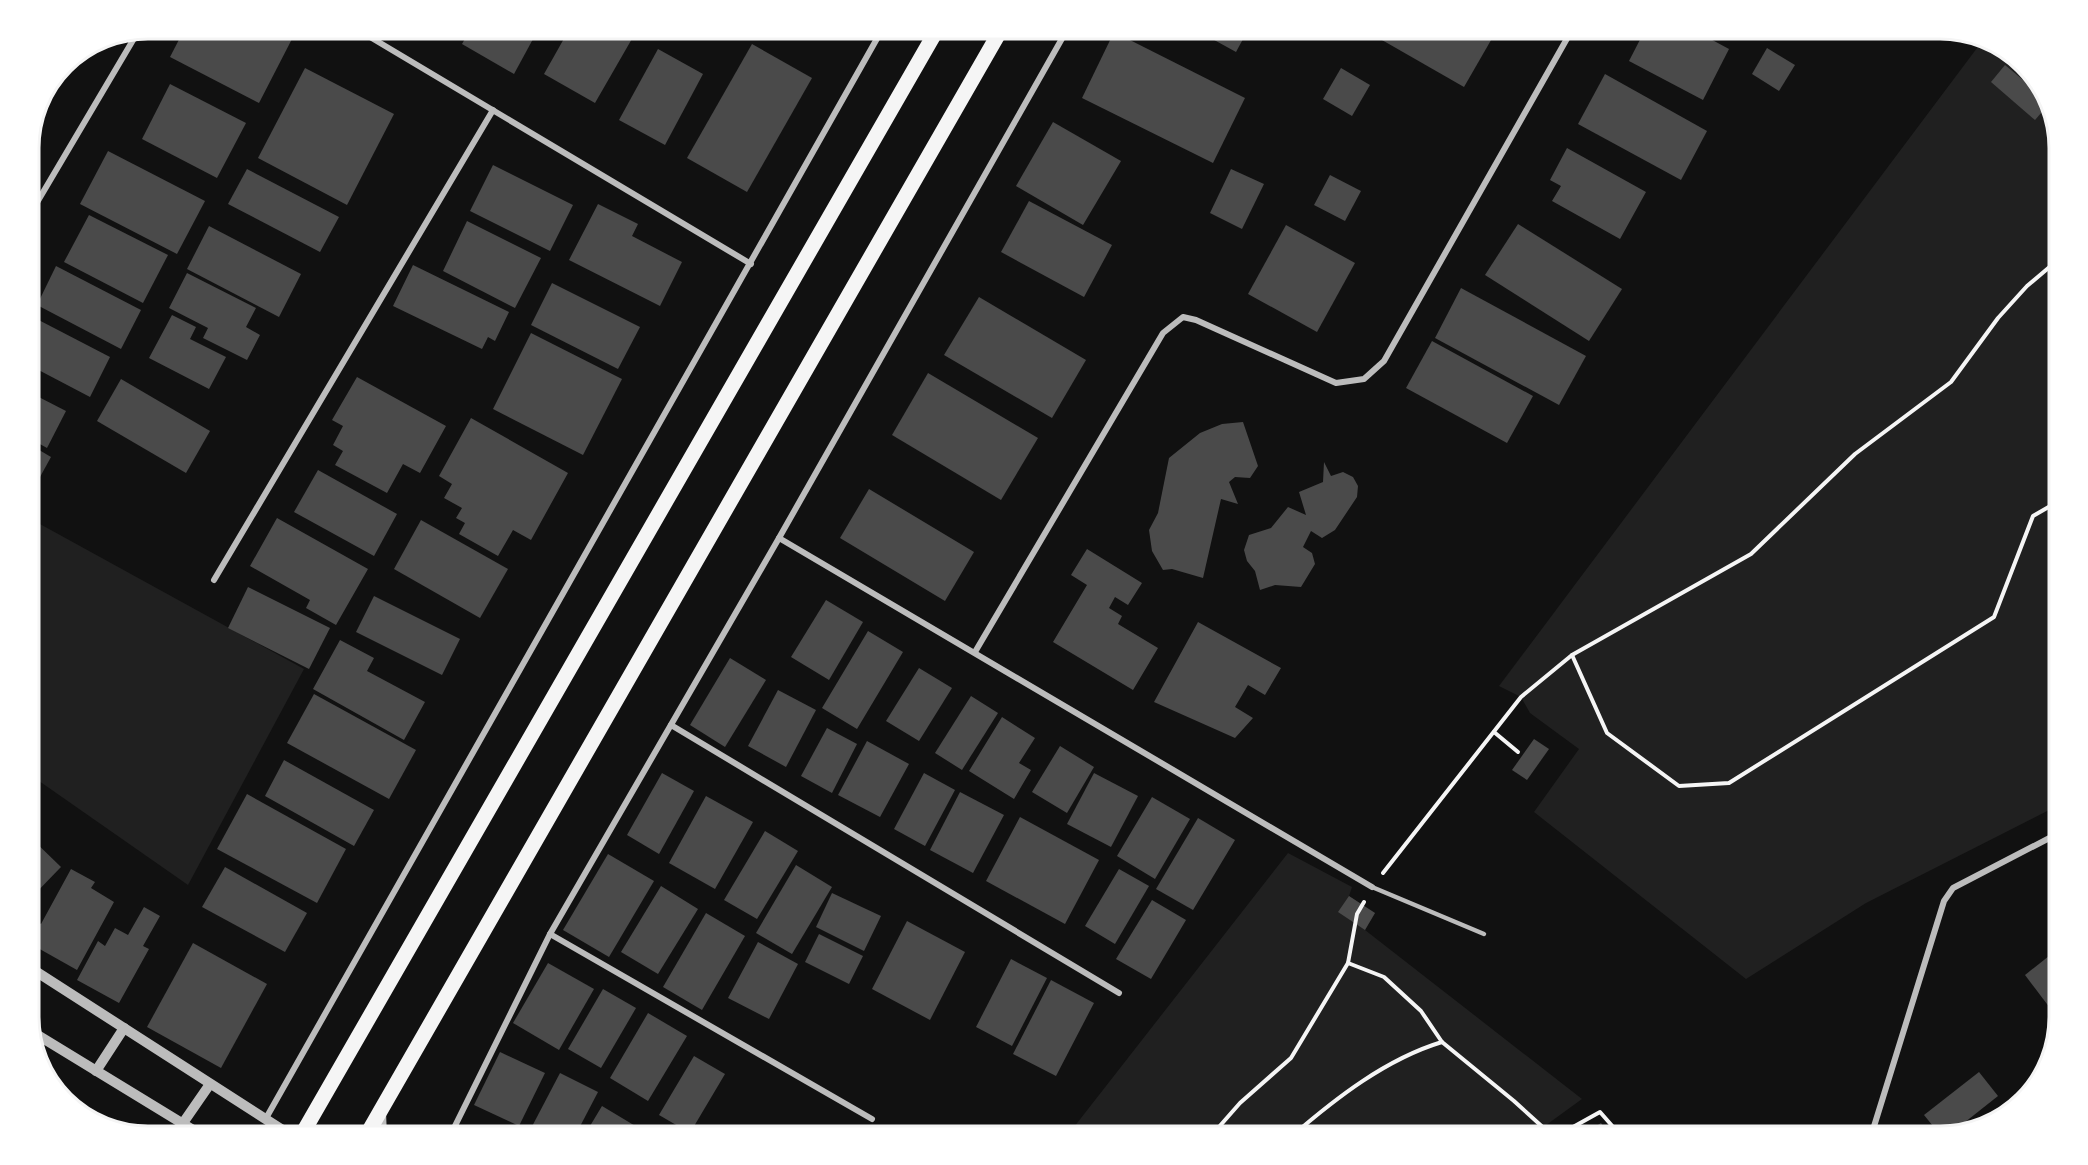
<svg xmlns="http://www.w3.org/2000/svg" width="2088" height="1165" font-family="Lato,sans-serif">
  <rect width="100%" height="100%" fill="#111"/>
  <!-- green -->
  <g fill="#202020">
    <polygon points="1983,40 2000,44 2040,82 2059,140 2059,805 1866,903 1746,979 1534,812 1579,749 1530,713 1521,697 1499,686"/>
    <polygon points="29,518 304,669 188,885 29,774"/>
    <polygon points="1288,853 1352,887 1349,896 1375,913 1365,930 1582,1099 1531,1136 1067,1136"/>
  </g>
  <!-- building -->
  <g fill="#4a4a4a">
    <polygon points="185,28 276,28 293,37 259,103 170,57"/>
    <polygon points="471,28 539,28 514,74 462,44"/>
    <polygon points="570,28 618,28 633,37 595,103 544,74"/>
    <polygon points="1211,28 1249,28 1236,52 1207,36"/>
    <polygon points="1361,28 1498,28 1464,87"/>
    <polygon points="1646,28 1690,28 1729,49 1703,100 1629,61"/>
    <polygon points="1114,32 1245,98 1213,163 1082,98"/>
    <polygon points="752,44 812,78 747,192 687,158"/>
    <polygon points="1767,48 1795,65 1779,91 1752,74"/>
    <polygon points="658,49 703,74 665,145 619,120"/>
    <polygon points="2005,65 2046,99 2048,105 2035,120 1991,82"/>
    <polygon points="305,68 394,114 347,205 258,158"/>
    <polygon points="1341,68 1370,85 1352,116 1323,99"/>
    <polygon points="1605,74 1707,131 1681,180 1578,124"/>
    <polygon points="170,84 246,123 217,178 142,139"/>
    <polygon points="1053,122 1121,161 1083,225 1016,186"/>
    <polygon points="1567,148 1646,192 1620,239 1552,201 1561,186 1550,180"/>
    <polygon points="108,151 205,201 177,254 80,204"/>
    <polygon points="493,165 573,205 550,251 470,211"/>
    <polygon points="247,169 339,217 320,252 228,204"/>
    <polygon points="1231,169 1264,184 1242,229 1210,213"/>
    <polygon points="1330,175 1361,191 1345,221 1314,205"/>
    <polygon points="1029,201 1112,245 1084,297 1001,252"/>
    <polygon points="598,204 638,224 632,236 682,262 660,306 569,260"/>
    <polygon points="89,215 168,255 143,303 64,262"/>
    <polygon points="467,221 541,258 515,308 443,271"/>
    <polygon points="1518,224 1622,289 1589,341 1485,275"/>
    <polygon points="1286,225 1355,263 1317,332 1248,294"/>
    <polygon points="209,226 301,274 279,317 187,269"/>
    <polygon points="413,265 509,312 495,341 488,337 482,349 393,306"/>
    <polygon points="56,266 141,310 121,349 37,305"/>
    <polygon points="187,273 256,308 246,327 260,335 247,360 203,338 208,328 169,308"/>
    <polygon points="552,283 640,327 618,369 531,325"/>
    <polygon points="1461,288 1586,356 1559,405 1435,338"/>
    <polygon points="979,297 1086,360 1052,418 944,355"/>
    <polygon points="29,315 110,357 90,397 29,365"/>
    <polygon points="172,315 196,327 190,339 226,357 209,389 149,358"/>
    <polygon points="531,333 622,379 583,455 493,409"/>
    <polygon points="1432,341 1533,396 1507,443 1406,388"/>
    <polygon points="928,373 1038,438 1001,500 892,435"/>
    <polygon points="357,377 446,426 420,473 403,464 387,493 335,465 343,451 333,445 343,426 332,420"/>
    <polygon points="121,379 210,431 186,473 97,421"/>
    <polygon points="29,392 66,411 47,448 29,438"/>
    <polygon points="471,418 568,473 531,540 513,530 498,556 459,534 465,523 456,518 462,508 444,498 452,484 439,476"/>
    <polygon points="1243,422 1258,466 1250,478 1235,477 1229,482 1238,504 1221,499 1203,578 1172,569 1163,570 1152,551 1149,530 1158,513 1169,458 1200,433 1222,424"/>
    <polygon points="29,444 51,457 29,497"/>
    <polygon points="1324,462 1331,476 1343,472 1353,477 1358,486 1357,497 1335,530 1322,538 1311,531 1303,547 1312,553 1315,564 1301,587 1275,585 1260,590 1255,571 1247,561 1244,550 1249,535 1271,528 1288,507 1306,515 1299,492 1323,482"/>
    <polygon points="318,470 397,514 374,556 294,512"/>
    <polygon points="869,489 974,552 945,601 840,538"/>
    <polygon points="277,518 368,569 336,625 306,608 310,600 250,566"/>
    <polygon points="421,520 508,569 480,618 394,569"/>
    <polygon points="1087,549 1142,583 1128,605 1115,597 1109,608 1122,616 1118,624 1158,648 1133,690 1053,642 1087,585 1071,575"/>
    <polygon points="248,587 330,628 309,669 228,628"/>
    <polygon points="374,596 460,639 442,675 356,632"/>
    <polygon points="826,600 863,622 829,680 791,657"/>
    <polygon points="1198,622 1281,668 1265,695 1248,685 1235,707 1253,718 1235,738 1154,702"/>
    <polygon points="868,631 903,652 857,729 822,708"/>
    <polygon points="340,640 374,658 367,671 425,702 404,740 313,689"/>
    <polygon points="730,658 766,680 725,747 690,725"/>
    <polygon points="919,668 952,688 919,741 886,721"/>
    <polygon points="778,690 816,710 786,767 748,746"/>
    <polygon points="314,694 416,750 389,799 287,743"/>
    <polygon points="971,696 998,713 962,770 935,753"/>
    <polygon points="1002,717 1035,738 1019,763 1031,770 1014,799 969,771"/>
    <polygon points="827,728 857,744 832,793 801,776"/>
    <polygon points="1534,739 1549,749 1527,780 1512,770"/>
    <polygon points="867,741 909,764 880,817 838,795"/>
    <polygon points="1060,746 1094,767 1067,813 1032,792"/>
    <polygon points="284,760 374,810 354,846 265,796"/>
    <polygon points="662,773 694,791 659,854 627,835"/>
    <polygon points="924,773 955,790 925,846 894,829"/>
    <polygon points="1094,773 1138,796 1111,847 1067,824"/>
    <polygon points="960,792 1004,815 973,873 930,850"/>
    <polygon points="247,794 346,849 317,903 217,849"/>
    <polygon points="706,796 753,822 715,889 669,863"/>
    <polygon points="1152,797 1190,819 1155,879 1117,856"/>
    <polygon points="1020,817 1099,860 1065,924 986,881"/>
    <polygon points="1198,818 1235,840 1193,910 1156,889"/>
    <polygon points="765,831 798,851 757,919 724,900"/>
    <polygon points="29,836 61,867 29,900"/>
    <polygon points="608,854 654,881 609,957 563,930"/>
    <polygon points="796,865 832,887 792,954 756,933"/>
    <polygon points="225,867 307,913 285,952 202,907"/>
    <polygon points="71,869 95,882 91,888 114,902 77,970 29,943 29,928 33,920 41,924"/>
    <polygon points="1119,869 1149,886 1115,944 1085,926"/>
    <polygon points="661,886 698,909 658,974 621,952"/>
    <polygon points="832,893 881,916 864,951 816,927"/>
    <polygon points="1349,896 1375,913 1365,930 1338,912"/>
    <polygon points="1152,900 1186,920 1151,979 1116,959"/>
    <polygon points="144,907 160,916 143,946 149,949 119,1003 77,980 98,941 105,946 115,928 128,935"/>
    <polygon points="706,913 745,936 702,1010 663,987"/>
    <polygon points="907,921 965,952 930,1020 872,989"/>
    <polygon points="819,934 863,956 849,984 805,962"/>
    <polygon points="758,942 798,964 769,1019 728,998"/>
    <polygon points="193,943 267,984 221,1068 147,1027"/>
    <polygon points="2059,948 2059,1007 2053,1012 2025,975"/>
    <polygon points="1011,959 1047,978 1012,1046 976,1027"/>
    <polygon points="548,963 594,989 559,1050 513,1023"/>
    <polygon points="1051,980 1094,1003 1056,1076 1013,1054"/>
    <polygon points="603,989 636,1008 601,1068 568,1049"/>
    <polygon points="648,1013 687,1036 648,1101 610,1078"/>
    <polygon points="500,1052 545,1073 519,1126 474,1105"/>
    <polygon points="694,1056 725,1074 690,1133 659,1115"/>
    <polygon points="1979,1072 1998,1096 1950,1134 1941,1136 1924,1115"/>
    <polygon points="560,1073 598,1092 575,1136 527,1136"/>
    <polygon points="602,1106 637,1127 632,1136 584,1136"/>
    <polygon points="1601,1123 1610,1136 1581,1136"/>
  </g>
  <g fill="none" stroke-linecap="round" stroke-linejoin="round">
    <!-- path -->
    <g stroke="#f5f5f5" stroke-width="4">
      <polyline points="2056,176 2059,178"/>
      <polyline points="1572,655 1607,733 1679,786 1729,783 1994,617 2033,516 2059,501"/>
      <polyline points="1494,732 1518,752"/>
      <polyline points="1383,873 1521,697 1572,655 1751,554 1855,454 1951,382 1998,318 2027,286 2059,259"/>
      <polyline points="1348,963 1384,977 1421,1011 1442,1042 1514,1101 1547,1131 1564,1132 1600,1112 1621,1136"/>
      <polyline points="1211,1136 1240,1103 1291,1058 1348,963 1357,914 1364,902"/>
      <path d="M 1292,1136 C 1336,1098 1386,1059 1442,1042"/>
    </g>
    <!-- service -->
    <polyline stroke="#bcbcbc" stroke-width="4.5" points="1372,887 1484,934"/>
    <!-- minor -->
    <g stroke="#bcbcbc" stroke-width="6">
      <polyline points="355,28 751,264"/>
      <polyline points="29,216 139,30"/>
      <polyline points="779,538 1372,887"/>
      <polyline points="214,580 493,110"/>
      <polyline points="975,652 1163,333 1183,317 1196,320 1336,383 1364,379 1384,361 1573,28"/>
      <polyline points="671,725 1119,993"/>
      <polyline points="550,934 872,1119"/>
      <polyline points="265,1120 883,28"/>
      <polyline points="450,1136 550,934 779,538 1068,28"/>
      <polyline points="1871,1136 1944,901 1953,888 2059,833"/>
    </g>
    <!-- tertiary -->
    <g stroke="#bcbcbc" stroke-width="10">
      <polyline points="29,967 292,1136"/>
      <polyline points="31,1031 203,1136"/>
      <polyline points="96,1071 124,1028"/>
      <polyline points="381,1112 382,1136"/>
      <polyline points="183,1123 210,1084"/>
    </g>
    <!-- primary -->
    <g stroke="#f5f5f5" stroke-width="15">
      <polyline points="301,1136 938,28"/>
      <polyline points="366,1136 1002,28"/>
    </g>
  </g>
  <!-- crop -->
  <path d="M0 0H2088V1165H0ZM148 39H1940A109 109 0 0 1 2049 148V1017A109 109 0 0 1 1940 1126H148A109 109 0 0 1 39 1017V148A109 109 0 0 1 148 39Z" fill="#fff" fill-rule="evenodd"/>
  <path fill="none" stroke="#f5f5f5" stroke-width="3" d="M148 39H1940A109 109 0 0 1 2049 148V1017A109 109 0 0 1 1940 1126H148A109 109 0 0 1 39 1017V148A109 109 0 0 1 148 39Z"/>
</svg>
